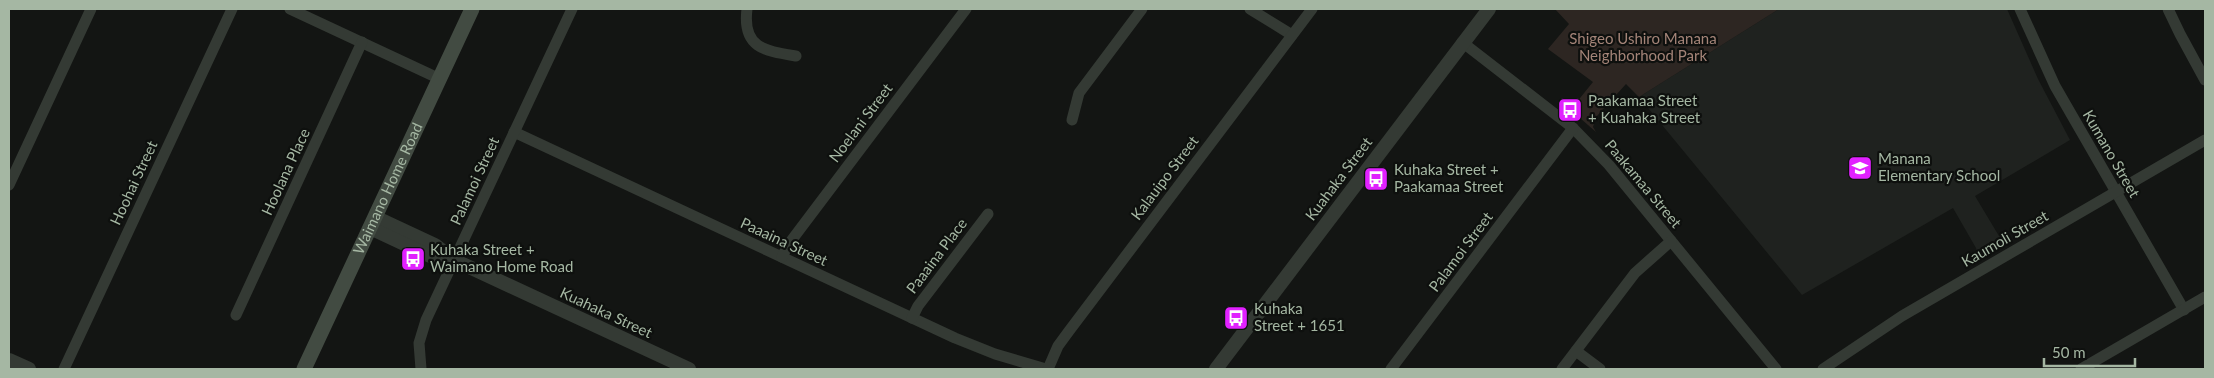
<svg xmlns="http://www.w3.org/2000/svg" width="2214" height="378" font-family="Lato,sans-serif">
  <rect width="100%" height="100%" fill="#131513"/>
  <!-- built -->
  <polygon fill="#1f221f" points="1779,9 2007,9 2038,79 2070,140 1975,196 1999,236 2003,239 2011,238 1973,260 1977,252 1976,248 1953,208 1802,295 1639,97"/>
  <!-- green -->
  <polygon fill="#2d2622" points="1555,9 1779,9 1639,97 1626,84 1596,117 1593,127 1596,132 1564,104 1576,103 1593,82 1548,49 1569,24"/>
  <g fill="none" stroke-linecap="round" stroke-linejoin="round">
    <!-- minor -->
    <g stroke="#343a34" stroke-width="11">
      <polyline points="290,9 440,79"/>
      <path d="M 747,9 C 742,48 765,51 796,56"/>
      <polyline points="1250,9 1292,35"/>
      <polyline points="2020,9 2055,86 2184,310"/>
      <polyline points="2168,9 2180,34 2205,80"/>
      <polyline points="1462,42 1573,128 1609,165 1776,369"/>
      <polyline points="1072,120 1079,93 1142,9"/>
      <polyline points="514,132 955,338 995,354 1046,369"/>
      <polyline points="9,185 91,9"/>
      <polyline points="782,257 788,245 966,9"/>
      <polyline points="236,315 362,42"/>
      <polyline points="912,318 918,306 988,214"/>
      <polyline points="1576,351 1600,369"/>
      <polyline points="64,369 232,9"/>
      <polyline points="421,369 419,343 426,320 572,9"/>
      <polyline points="1048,369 1058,346 1069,331 1312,9"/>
      <polyline points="1391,369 1573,128"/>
      <polyline points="1562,369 1635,273 1671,241"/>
      <polyline points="1823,369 1902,316 2205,140"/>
      <polyline points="2081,369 2205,297"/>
    </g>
    <!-- tertiary -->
    <g stroke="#343a34" stroke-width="14">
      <polyline points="375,217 435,245 454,260 689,369"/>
      <polyline points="370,228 430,256 451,260"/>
      <polyline points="9,360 29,369"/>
      <polyline points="1216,369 1489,9"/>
    </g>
    <!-- secondary -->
    <path stroke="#424b42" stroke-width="15" id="s1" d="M 304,369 L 472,9"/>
  </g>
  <!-- icons -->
  <defs>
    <symbol id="bus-square" viewBox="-11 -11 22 22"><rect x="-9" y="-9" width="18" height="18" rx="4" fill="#e121ff" stroke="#0e100e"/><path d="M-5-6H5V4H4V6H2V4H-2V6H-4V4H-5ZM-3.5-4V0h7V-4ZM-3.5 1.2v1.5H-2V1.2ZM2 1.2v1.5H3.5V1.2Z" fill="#fff"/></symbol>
    <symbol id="school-square" viewBox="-11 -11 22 22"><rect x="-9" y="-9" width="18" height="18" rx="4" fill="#e121ff" stroke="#0e100e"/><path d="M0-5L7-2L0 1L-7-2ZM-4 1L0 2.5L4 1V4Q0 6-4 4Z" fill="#fff"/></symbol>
  </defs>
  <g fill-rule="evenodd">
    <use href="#bus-square" x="1556" y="96" width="28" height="28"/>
    <use href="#school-square" x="1846" y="154" width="28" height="28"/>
    <use href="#bus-square" x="1362" y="165" width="28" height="28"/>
    <use href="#bus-square" x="399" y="245" width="28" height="28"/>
    <use href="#bus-square" x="1222" y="304" width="28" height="28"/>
  </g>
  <g text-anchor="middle" stroke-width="4.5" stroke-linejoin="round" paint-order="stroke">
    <!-- park labels -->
    <g font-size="15" fill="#a48478" stroke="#0e100e">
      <text x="1643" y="44">Shigeo Ushiro Manana<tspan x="1643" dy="17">Neighborhood Park</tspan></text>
    </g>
    <!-- poi labels -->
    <g font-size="15" fill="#a5b7a3" stroke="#0e100e" text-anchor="start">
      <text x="1588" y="106">Paakamaa Street<tspan x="1588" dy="17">+ Kuahaka Street</tspan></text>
      <text x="1878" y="164">Manana<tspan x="1878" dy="17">Elementary School</tspan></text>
      <text x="1394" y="175">Kuhaka Street +<tspan x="1394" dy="17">Paakamaa Street</tspan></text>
      <text x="430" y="255">Kuhaka Street +<tspan x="430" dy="17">Waimano Home Road</tspan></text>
      <text x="1254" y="314">Kuhaka<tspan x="1254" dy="17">Street + 1651</tspan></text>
    </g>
    <!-- street labels -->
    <g font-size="15" fill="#a5b7a3" stroke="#0e100e">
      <text transform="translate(861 123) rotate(-53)" y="5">Noelani Street</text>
      <text transform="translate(2111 154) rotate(60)" y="5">Kumano Street</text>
      <text transform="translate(286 172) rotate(-65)" y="5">Hoolana Place</text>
      <text transform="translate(1165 178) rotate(-53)" y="5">Kalauipo Street</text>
      <text transform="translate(1339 179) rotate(-53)" y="5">Kuahaka Street</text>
      <text transform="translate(475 181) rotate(-65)" y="5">Palamoi Street</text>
      <text transform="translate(134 183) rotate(-65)" y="5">Hoohai Street</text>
      <text transform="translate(1643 184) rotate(50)" y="5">Paakamaa Street</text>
      <text dy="5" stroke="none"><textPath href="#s1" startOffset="199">Waimano Home Road</textPath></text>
      <text transform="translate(2005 239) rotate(-30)" y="5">Kaumoli Street</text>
      <text transform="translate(784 242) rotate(25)" y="5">Paaaina Street</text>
      <text transform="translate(1461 252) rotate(-53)" y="5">Palamoi Street</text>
      <text transform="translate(937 256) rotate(-53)" y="5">Paaaina Place</text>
      <text transform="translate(606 313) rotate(25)" y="5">Kuahaka Street</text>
    </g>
  </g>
  <!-- border -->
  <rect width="2214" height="378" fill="none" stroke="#a5b7a3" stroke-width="20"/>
  <!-- scale -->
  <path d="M2044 358v8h91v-8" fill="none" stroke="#a5b7a3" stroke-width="2.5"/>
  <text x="2052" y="358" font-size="15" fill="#a5b7a3" stroke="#0e100e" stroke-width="4" paint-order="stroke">50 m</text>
</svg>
